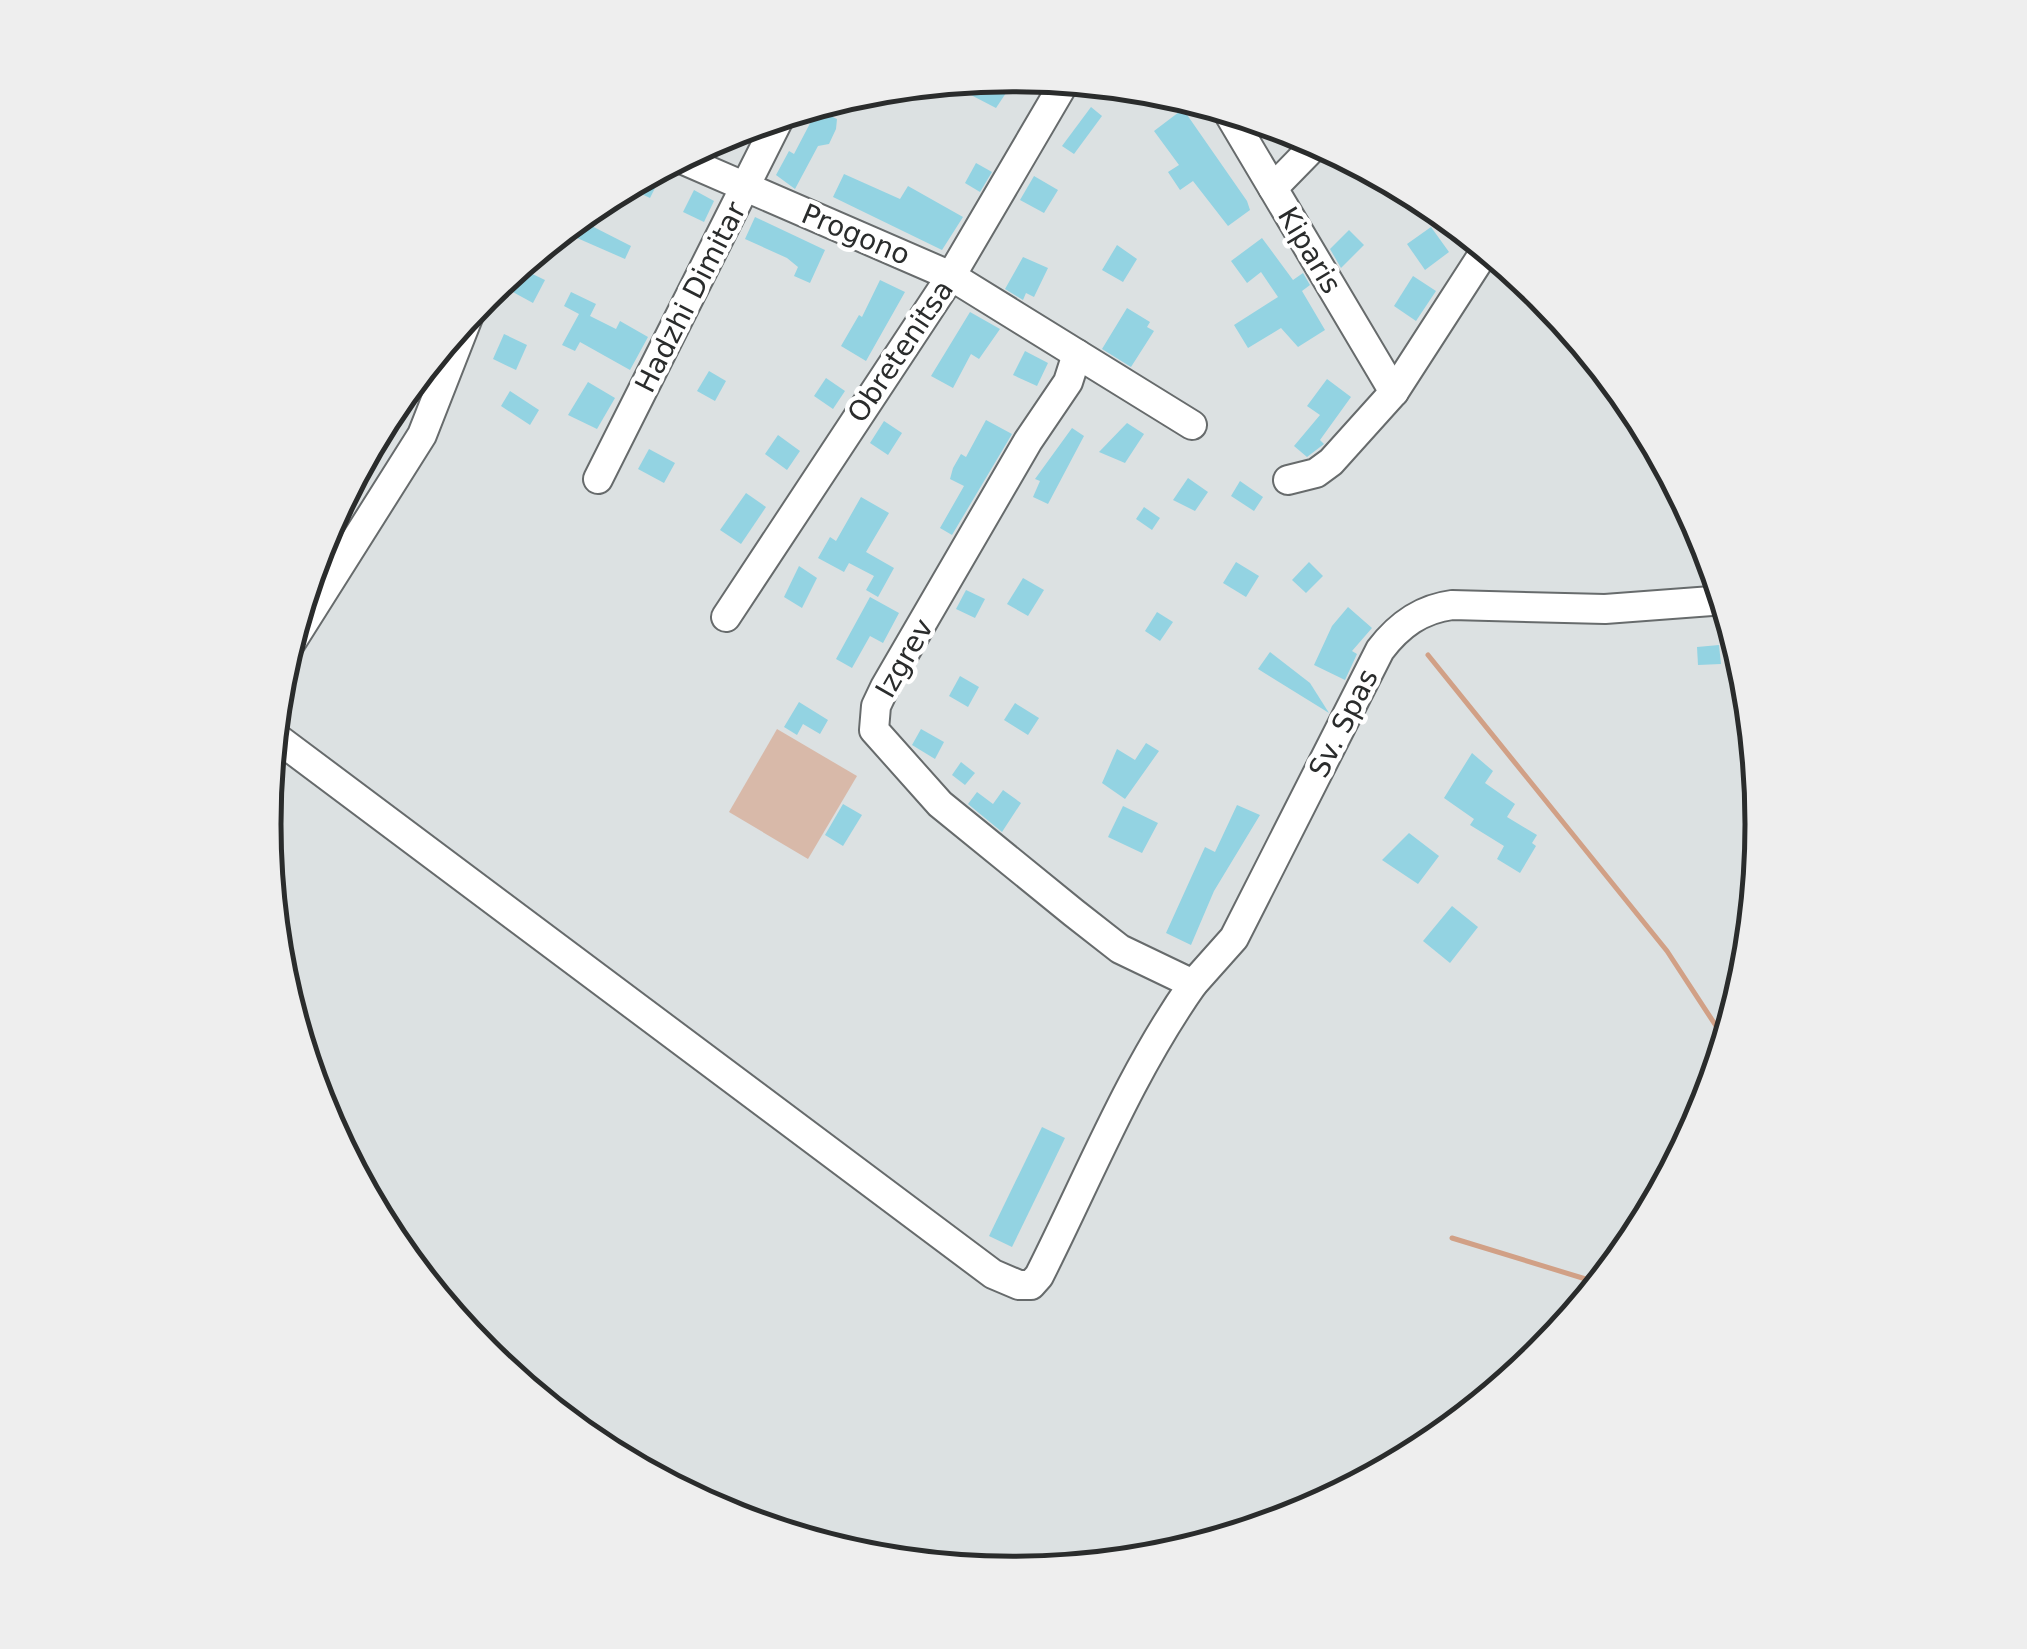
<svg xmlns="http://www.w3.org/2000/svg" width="2027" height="1649" font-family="'DejaVu Sans',sans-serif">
  <rect width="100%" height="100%" fill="#dce1e2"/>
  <!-- green -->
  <polygon fill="#d8b9a9" points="777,729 857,776 808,859 729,812"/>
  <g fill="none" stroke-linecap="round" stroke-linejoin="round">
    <!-- stream -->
    <g stroke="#d1a086" stroke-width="5">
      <polyline points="1428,655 1667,951 1720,1032 1725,1050"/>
      <polyline points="1452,1238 1602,1284"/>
    </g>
  </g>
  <!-- building -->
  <g fill="#93d3e2">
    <polygon points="1018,75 996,108 969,94 977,79"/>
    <polygon points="1091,107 1102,116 1074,154 1062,146"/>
    <polygon points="1183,109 1247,201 1250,210 1228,226 1193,181 1180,190 1168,172 1179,165 1154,131"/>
    <polygon points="817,110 837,119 836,129 829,144 818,146 795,189 776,175 789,151 794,154"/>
    <polygon points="976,163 992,172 980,192 965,183"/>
    <polygon points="844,174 900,199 908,186 963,217 942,250 833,197"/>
    <polygon points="647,175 659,180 650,198 633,190"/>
    <polygon points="1034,176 1058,190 1044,213 1020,200"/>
    <polygon points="694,190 714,201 704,222 683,212"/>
    <polygon points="755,217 825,250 810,283 794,276 798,267 787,258 745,239"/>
    <polygon points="576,218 631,246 625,259 561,231"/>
    <polygon points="1431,227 1449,252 1425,270 1407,244"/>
    <polygon points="1349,230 1364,245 1341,268 1330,249"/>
    <polygon points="1262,238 1293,280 1303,273 1310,285 1302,291 1325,330 1298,347 1281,328 1248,348 1234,325 1278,297 1261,272 1247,283 1231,261"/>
    <polygon points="1117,245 1137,259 1123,282 1102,270"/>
    <polygon points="1023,257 1048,268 1034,297 1026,293 1023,300 1005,289"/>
    <polygon points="522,269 545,280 533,303 511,291"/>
    <polygon points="1413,276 1436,291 1416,321 1394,306"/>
    <polygon points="880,280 905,292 866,361 841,346 859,315 862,317"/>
    <polygon points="571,292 596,304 590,316 616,329 620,321 648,337 630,370 580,342 575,351 562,345 579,314 564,306"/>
    <polygon points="1127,308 1150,322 1147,327 1154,331 1131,367 1102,349"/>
    <polygon points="970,312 1000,329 979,359 971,354 953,388 931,376"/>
    <polygon points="504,334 527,345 516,370 493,359"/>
    <polygon points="1025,351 1048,363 1037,386 1013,375"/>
    <polygon points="709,371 726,381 715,401 697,391"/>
    <polygon points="826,378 845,391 833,409 814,396"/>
    <polygon points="1327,379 1351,397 1320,440 1324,444 1307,457 1294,446 1320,415 1307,406"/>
    <polygon points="588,382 615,398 597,429 568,415"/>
    <polygon points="510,391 539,410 530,425 501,406"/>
    <polygon points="986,420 1012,434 952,535 940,528 964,486 950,479 953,468 961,454 966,457"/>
    <polygon points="884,421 902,433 888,455 870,443"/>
    <polygon points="1127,423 1144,434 1125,463 1099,452"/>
    <polygon points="1072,428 1084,436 1048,504 1033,497 1040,481 1035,479"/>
    <polygon points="778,435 800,451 787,470 765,454"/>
    <polygon points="649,449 675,463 664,483 638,469"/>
    <polygon points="1188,478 1208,492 1195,511 1173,500"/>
    <polygon points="1240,481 1263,497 1254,511 1231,496"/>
    <polygon points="746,493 766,507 741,544 720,530"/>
    <polygon points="861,497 889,513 866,552 894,568 878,597 866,590 874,576 849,563 844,572 818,558 830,537 836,541"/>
    <polygon points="1144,507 1160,518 1152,530 1136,519"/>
    <polygon points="1236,562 1259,576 1246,597 1223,583"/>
    <polygon points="1309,562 1323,576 1306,593 1292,580"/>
    <polygon points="799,566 817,578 802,608 784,597"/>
    <polygon points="1023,578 1044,590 1028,616 1007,604"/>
    <polygon points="966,590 985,599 975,618 956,609"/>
    <polygon points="870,597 899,613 883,643 870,636 852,668 836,659"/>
    <polygon points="1348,607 1372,628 1352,651 1357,654 1345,680 1314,665 1332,626"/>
    <polygon points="1157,612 1173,622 1160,641 1145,631"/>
    <polygon points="1719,645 1721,664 1698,665 1697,647"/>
    <polygon points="1270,652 1310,683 1329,713 1258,669"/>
    <polygon points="1744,662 1749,686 1731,687 1730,663"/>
    <polygon points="960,676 979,687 968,707 949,696"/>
    <polygon points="799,702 828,720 820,734 803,724 797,735 784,727"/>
    <polygon points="1015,703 1039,718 1028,735 1004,720"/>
    <polygon points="921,729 944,742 935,759 912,745"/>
    <polygon points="1146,743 1159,751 1125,799 1102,783 1117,749 1135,760"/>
    <polygon points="1472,753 1493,771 1485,783 1515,804 1507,817 1537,835 1532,843 1536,846 1520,873 1497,859 1504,846 1470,825 1474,819 1444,798"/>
    <polygon points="961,762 975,773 965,785 952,775"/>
    <polygon points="1003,790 1021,803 1002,832 968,804 977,792 993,804"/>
    <polygon points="843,804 862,815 843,846 825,835"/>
    <polygon points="1237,805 1260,815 1214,891 1191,945 1166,933 1205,847 1215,852"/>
    <polygon points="1123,806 1158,823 1142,853 1108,837"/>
    <polygon points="1409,833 1439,856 1418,884 1382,860"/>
    <polygon points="1452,906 1478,927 1450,963 1423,941"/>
    <polygon points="1042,1127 1065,1138 1012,1247 989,1236"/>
  </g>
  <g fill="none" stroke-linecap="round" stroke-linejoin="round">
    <defs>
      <g id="minor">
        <polyline points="1226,109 1394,392"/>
        <polyline points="679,158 951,276 1192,425"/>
        <polyline points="1273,188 1318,142"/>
        <path d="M 1077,354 L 1068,382 L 1028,441 L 885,687 L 876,706 L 874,730 L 940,804 L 1074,913 L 1120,949 L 1193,984 L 1234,938 L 1380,650 C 1399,625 1421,609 1452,605 L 1605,609 L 1725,600"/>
        <polyline points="598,479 781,115"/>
        <polyline points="1288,480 1316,473 1331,462 1394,392 1487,248"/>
        <polyline points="726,617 951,276 1066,80"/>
        <polyline points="287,649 422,435 471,310"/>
        <path d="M 273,735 L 993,1274 L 1019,1285 L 1031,1285 L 1039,1276 C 1089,1177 1129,1075 1193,984"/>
      </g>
    </defs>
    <!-- minor casing -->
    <use href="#minor" stroke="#676b6c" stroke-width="32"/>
    <!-- minor -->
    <use href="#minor" stroke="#fff" stroke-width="28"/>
  </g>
  <g text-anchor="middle" stroke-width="9" stroke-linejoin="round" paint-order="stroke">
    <!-- street labels -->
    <g font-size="28" fill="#2a2c2c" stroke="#fff">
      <text transform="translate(856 234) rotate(23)" y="10">Progono</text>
      <text transform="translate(1310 250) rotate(59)" y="10">Kiparis</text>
      <text transform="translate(690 297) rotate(-63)" y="10">Hadzhi Dimitar</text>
      <text transform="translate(900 351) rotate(-56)" y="10">Obretenitsa</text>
      <text transform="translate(904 658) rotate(-60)" y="10">Izgrev</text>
      <text transform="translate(1343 723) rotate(-63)" y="10">Sv. Spas</text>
    </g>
  </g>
  <!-- crop -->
  <path d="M0 0H2027V1649H0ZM281 824a732 732 0 1 1 1464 0a732 732 0 1 1-1464 0Z" fill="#eee" fill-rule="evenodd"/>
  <path fill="none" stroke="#2a2c2c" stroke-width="5" d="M281 824a732 732 0 1 1 1464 0a732 732 0 1 1-1464 0Z"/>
</svg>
